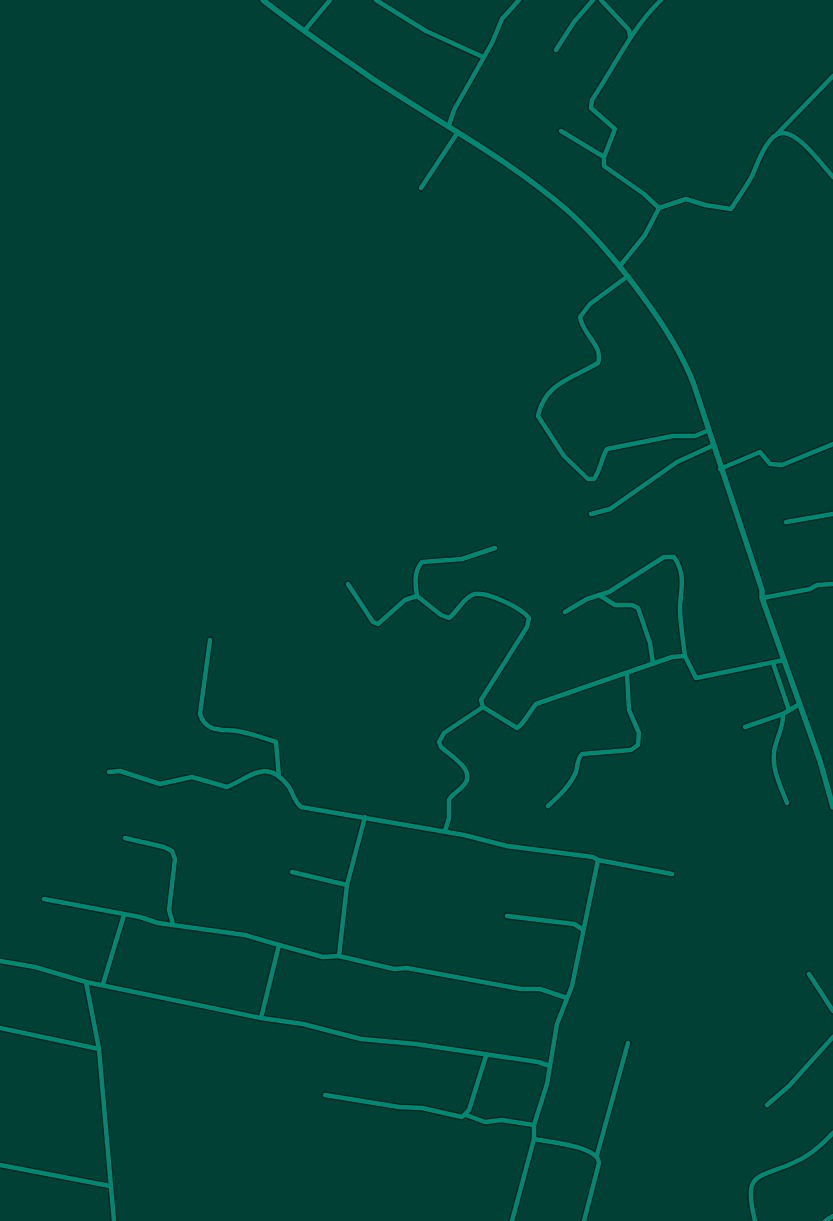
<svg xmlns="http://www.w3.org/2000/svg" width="833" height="1221" font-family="Barlow,sans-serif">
  <rect width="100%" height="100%" fill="#004035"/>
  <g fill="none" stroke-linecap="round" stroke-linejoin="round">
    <defs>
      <g id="minor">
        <polyline points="376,0 426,31 483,57"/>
        <polyline points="601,0 629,30 630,37"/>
        <polyline points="305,30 330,0"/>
        <polyline points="556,50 574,22 593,0"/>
        <polyline points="449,125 454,110 492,43 502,19 519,0"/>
        <polyline points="561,131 604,157"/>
        <polyline points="777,134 833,76"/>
        <polyline points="421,188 458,132"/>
        <path d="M 659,208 L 686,199 L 705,205 L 731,209 C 738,198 746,187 752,176 C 757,165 767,134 782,133 C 798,131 823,166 833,177"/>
        <path d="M 620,266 L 645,235 L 659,208 L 644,194 L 604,166 L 604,157 L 615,129 L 591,108 L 592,100 C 615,66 631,29 661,0"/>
        <path d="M 628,276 L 590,304 L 580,317 C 582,334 604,346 598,363 C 571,379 545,383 538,416 L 564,456 L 588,479 L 594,479 C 601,469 601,459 607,449 L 673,436 L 695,436 L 707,431"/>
        <polyline points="720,469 760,452 770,464 782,465 833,444"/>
        <polyline points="591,514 610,509 677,462 712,446"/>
        <polyline points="786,522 833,514"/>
        <path d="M 495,548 L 462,559 L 422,562 C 414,571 415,583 417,596 L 441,615 L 449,618 C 458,611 462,600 472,595 C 484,589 521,608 529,618 L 527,627 L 481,700 L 483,707 L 517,728 C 525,723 529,712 536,704 L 672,657 L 685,656 L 696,678 L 784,660"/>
        <polyline points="348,584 373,622 378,624 405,600 417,596"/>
        <polyline points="599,595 615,605 632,605 638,608 650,643 653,664"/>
        <polyline points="762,598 810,589 817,585 833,584"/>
        <path d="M 565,612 L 587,599 L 609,592 L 664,557 L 674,557 C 686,574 681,589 680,607 C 680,623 683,640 685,656"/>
        <path d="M 210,640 L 200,714 C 206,733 222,729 237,731 C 250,733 264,738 276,742 L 279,777"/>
        <polyline points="773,663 789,710"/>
        <path d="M 783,714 C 784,728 775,740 774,753 C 772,770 781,787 787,803"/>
        <polyline points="745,727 783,714 798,705"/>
        <path d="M 109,772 L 120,771 L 160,784 L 192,777 L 227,787 C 251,777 267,757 289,787 C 293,793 294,801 301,807 L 464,835 L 507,846 L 593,857 L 598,860 L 672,874"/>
        <path d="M 548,806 C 559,796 570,786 576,772 C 578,765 577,759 582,754 L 631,750 L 638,745 L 639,733 L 629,710 L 627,674"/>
        <path d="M 445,831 L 449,818 L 449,800 C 452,794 459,791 463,786 C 478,771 451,756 441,747 L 439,742 L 444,733 L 483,707"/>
        <polyline points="125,838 164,847 172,851 175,859 169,910 173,924"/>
        <polyline points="292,872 347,885"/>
        <polyline points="44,899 140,917 158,923 245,935 279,945 261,1018"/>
        <polyline points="507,916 574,924 582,929"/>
        <polyline points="279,945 323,957 339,956 394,969 407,968 521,989 540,989 567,998"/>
        <polyline points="339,956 347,885 365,817"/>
        <polyline points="0,961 35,967 86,982 261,1018 303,1024 361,1039 416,1044 538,1062 550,1066"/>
        <polyline points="809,974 833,1011"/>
        <polyline points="86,982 99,1049 114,1221"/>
        <polyline points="103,984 124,915"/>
        <polyline points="0,1028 99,1049"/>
        <polyline points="325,1095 399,1107 422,1108 462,1117 469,1110 486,1056"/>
        <polyline points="767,1105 789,1086 833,1037"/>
        <polyline points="466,1115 485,1122 502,1120 534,1125"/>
        <path d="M 534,1139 C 549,1142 598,1146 599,1163 L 584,1221"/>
        <polyline points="597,1155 628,1043"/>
        <polyline points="0,1165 110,1186"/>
        <polyline points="512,1221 534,1139 534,1125 547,1084 557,1024 572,986 598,860"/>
        <path d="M 755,1221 C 743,1172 756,1179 793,1163 C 808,1157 822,1145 833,1133"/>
        <polyline points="825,1221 833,1216"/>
      </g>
      <path id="tertiary" d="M 263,0 C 297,27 334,52 370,77 C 436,121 507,158 567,210 C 597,237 623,269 646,301 C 665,327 681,352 693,382 L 762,590 L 762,598 L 820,761 L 833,807"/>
    </defs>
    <!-- minor casing -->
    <use href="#minor" stroke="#01231d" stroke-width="7"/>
    <!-- tertiary casing -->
    <use href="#tertiary" stroke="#01231d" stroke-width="8"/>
    <!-- minor -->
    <use href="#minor" stroke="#008873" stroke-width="4.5"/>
    <!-- tertiary -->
    <use href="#tertiary" stroke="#008873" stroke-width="5.5"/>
  </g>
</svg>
